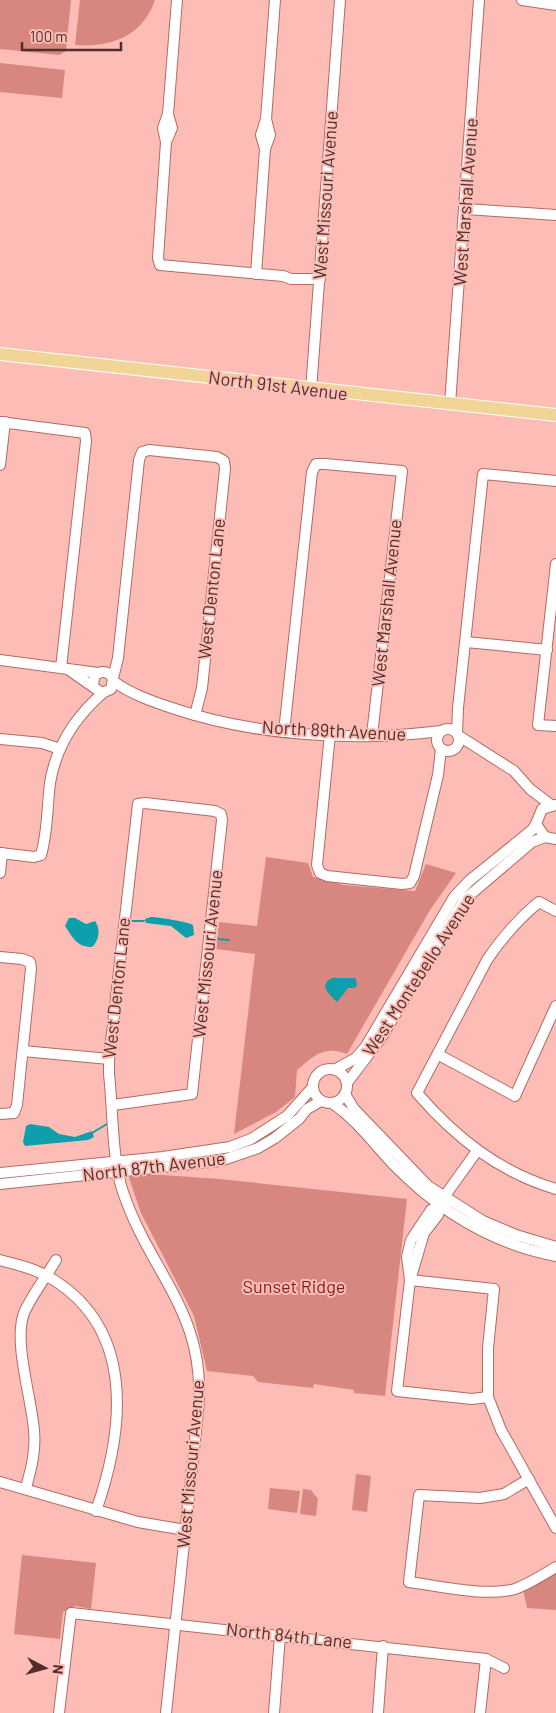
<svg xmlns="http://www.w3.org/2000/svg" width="556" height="1713" font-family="Barlow,sans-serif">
  <rect width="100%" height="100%" fill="#fdbdb6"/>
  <!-- green -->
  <g fill="#d7877f">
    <polygon points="0,0 71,0 66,51 59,55 0,49"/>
    <path d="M 80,0 L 155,0 C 143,36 110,48 75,45 Z"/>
    <polygon points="0,63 65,70 62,98 0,92"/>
    <path d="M 266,857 L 308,863 L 313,877 L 344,885 L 415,891 L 426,864 L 456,873 L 430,910 L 347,1054 C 323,1045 314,1056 297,1070 L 295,1097 L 276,1112 L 234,1134 L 255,954 L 216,949 L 219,922 L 257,926 Z"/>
    <polygon points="133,1173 220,1179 407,1199 385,1396 354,1393 354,1390 314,1384 313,1388 258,1382 253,1376 207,1371 194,1316 141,1213 129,1178"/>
    <polygon points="356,1474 371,1476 367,1512 352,1510"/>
    <polygon points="270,1488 300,1491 297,1513 268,1509"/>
    <polygon points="303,1489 311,1490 318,1499 316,1516 300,1514"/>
    <polygon points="22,1555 96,1563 91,1609 75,1606 63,1612 60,1639 14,1634"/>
    <polygon points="556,1571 556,1610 527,1608 523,1589"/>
  </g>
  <!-- water -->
  <g fill="#0d9fac">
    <path d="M 151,917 C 158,917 189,922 193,925 L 194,935 L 186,938 L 171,926 L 146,923 L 145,919 Z"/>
    <path d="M 69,918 L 75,918 L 86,924 L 95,921 C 101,929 99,941 92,947 C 77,947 73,938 65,926 Z"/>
    <path d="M 332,978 L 354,978 L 356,979 L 357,985 L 355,988 L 348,988 L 337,1002 C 329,994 318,985 332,978 Z"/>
    <polygon points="30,1124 49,1127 59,1134 75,1137 92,1131 94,1137 88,1140 25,1146 23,1142 26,1126"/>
  </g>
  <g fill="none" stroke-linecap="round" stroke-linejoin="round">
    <!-- stream -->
    <g stroke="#0d9fac" stroke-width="2">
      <polyline points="132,921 144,921"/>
      <polyline points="218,939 229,940"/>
      <polyline points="92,1133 107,1124"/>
    </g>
    <defs>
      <g id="minor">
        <polyline points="522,0 556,5"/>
        <polyline points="168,114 172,128 166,142 158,258 160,265 283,276 291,279 320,279"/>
        <polyline points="166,142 163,128 168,114 177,0"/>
        <polyline points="265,149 261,135 266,119 275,0"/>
        <polyline points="466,209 556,215"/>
        <polyline points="256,274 265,149 270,135 266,119"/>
        <polyline points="311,390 340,0"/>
        <polyline points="450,404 479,0"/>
        <polyline points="0,422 85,433 86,441 61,668"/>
        <polyline points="0,465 5,422"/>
        <polyline points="556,564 538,725 556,726"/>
        <polyline points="466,642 547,650"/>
        <polyline points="0,660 98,673"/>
        <path d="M 69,670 L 102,693 L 111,689 L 113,679 C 109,671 102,670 95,675 L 93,684"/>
        <polyline points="113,678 118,658 139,460 142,452 149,450 217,457 224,461 225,469 202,688 195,715"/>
        <path d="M 113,681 C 131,694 151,701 172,708 C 255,736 354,742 441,731"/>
        <circle cx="448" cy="740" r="11"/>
        <polyline points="284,732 312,472 316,464 325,464 402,471 372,735"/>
        <polyline points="457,733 458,708 483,474 556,481"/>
        <polyline points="330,734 317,865 320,873 327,876 402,884 410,883 414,876 438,775 441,749"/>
        <polyline points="459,736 514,771 530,789 551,805"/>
        <polyline points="0,739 42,743 60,749"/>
        <polyline points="555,805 542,809 536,824 545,837 556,839"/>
        <path d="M 0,853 L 34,857 L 41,855 C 48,831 47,806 50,783 C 56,746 77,715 104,692"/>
        <polyline points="0,873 2,853"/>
        <path d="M 556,911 L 539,902 C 518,919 502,938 487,960 L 417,1093 C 456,1138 499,1172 556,1189"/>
        <polyline points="0,957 22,959 30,962 31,969 17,1105 14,1113 0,1114"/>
        <polyline points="23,1051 109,1059"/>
        <polyline points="439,1055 515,1096 556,1006"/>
        <circle cx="330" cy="1086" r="17"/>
        <polyline points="336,1069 356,1058 366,1046 454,897 469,881 532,830 536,824"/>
        <polyline points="347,1083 381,1038 464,900 532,842 545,837"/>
        <polyline points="345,1094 354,1109 428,1186 483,1221 516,1235 556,1247"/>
        <path d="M 332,1103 C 356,1119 374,1144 394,1165 C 439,1211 493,1244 556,1256"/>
        <path d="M 113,1105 L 192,1094 L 222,820 L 221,814 L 215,811 L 145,803 L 138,804 L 109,1059 L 109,1074 C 113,1109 112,1161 123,1192 C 151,1275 208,1314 198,1412 L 166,1713"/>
        <polyline points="0,1173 163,1157 230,1147 251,1139 287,1116 312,1088"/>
        <polyline points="0,1184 220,1161 258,1148 275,1138 299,1119 307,1109 321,1101"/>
        <polyline points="440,1205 431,1210 411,1240 407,1257 410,1280 397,1391 472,1399 488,1397"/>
        <path d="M 0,1260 C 16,1264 32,1268 47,1276 C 136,1326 125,1428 96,1511"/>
        <polyline points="411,1277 424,1233 438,1215 444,1197 477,1151"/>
        <polyline points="410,1280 494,1289 488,1348 488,1397 501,1430 556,1528"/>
        <path d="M 529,1479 L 504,1494 L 480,1498 L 419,1495 L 409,1582 C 439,1586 486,1597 515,1589 C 529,1584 543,1575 556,1567"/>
        <polyline points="0,1482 138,1522 185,1530"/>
        <path d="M 26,1488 C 31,1469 36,1451 34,1431 C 32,1399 13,1342 24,1313 C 32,1295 46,1277 56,1260"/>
        <polyline points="59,1713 71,1613 486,1659 504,1668"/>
        <polyline points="274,1713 280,1636"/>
        <polyline points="378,1713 383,1646"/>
        <polyline points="480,1713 486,1659"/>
      </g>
      <polyline id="major" points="0,354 556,415"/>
    </defs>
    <!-- minor casing -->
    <use href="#minor" stroke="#b26a63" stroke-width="12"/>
    <!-- major casing -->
    <use href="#major" stroke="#fff" stroke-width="14"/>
    <!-- minor -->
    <use href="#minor" stroke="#fff" stroke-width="10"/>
    <!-- major -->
    <use href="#major" stroke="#f0d597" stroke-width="12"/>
  </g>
  <g text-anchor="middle" stroke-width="4" stroke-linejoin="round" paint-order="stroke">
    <!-- street labels -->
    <g font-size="18" fill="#4f2f2c" stroke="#fdbdb6">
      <text transform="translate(326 195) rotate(-86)" y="6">West Missouri Avenue</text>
      <text transform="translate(466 202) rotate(-86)" y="6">West Marshall Avenue</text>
      <text transform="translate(278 386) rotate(7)" y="6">North 91st Avenue</text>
      <text transform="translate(212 589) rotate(-84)" y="6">West Denton Lane</text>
      <text transform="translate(387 603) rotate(-84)" y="6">West Marshall Avenue</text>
      <text transform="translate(334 731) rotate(3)" y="6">North 89th Avenue</text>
      <text transform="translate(208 954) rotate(-84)" y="6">West Missouri Avenue</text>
      <text transform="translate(419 975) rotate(-57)" y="6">West Montebello Avenue</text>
      <text transform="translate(117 988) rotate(-84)" y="6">West Denton Lane</text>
      <text transform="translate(154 1167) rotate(-7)" y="6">North 87th Avenue</text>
      <text transform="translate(191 1464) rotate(-85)" y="6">West Missouri Avenue</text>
      <text transform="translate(289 1636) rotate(6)" y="6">North 84th Lane</text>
    </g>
    <!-- park labels -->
    <g font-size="18" fill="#821b1c" stroke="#fdbdb6">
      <text x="294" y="1293">Sunset Ridge</text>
    </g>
  </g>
  <!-- north arrow -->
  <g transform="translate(45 1668) rotate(96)" stroke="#fdbdb6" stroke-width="4" paint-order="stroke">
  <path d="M0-4L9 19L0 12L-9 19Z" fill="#4f2f2c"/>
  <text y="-8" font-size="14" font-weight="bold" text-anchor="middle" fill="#4f2f2c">N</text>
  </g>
  <!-- scale -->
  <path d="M22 42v8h99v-8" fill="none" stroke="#4f2f2c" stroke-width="2.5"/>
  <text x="30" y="42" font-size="15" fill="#4f2f2c" stroke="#fdbdb6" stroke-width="4" paint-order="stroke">100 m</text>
</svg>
